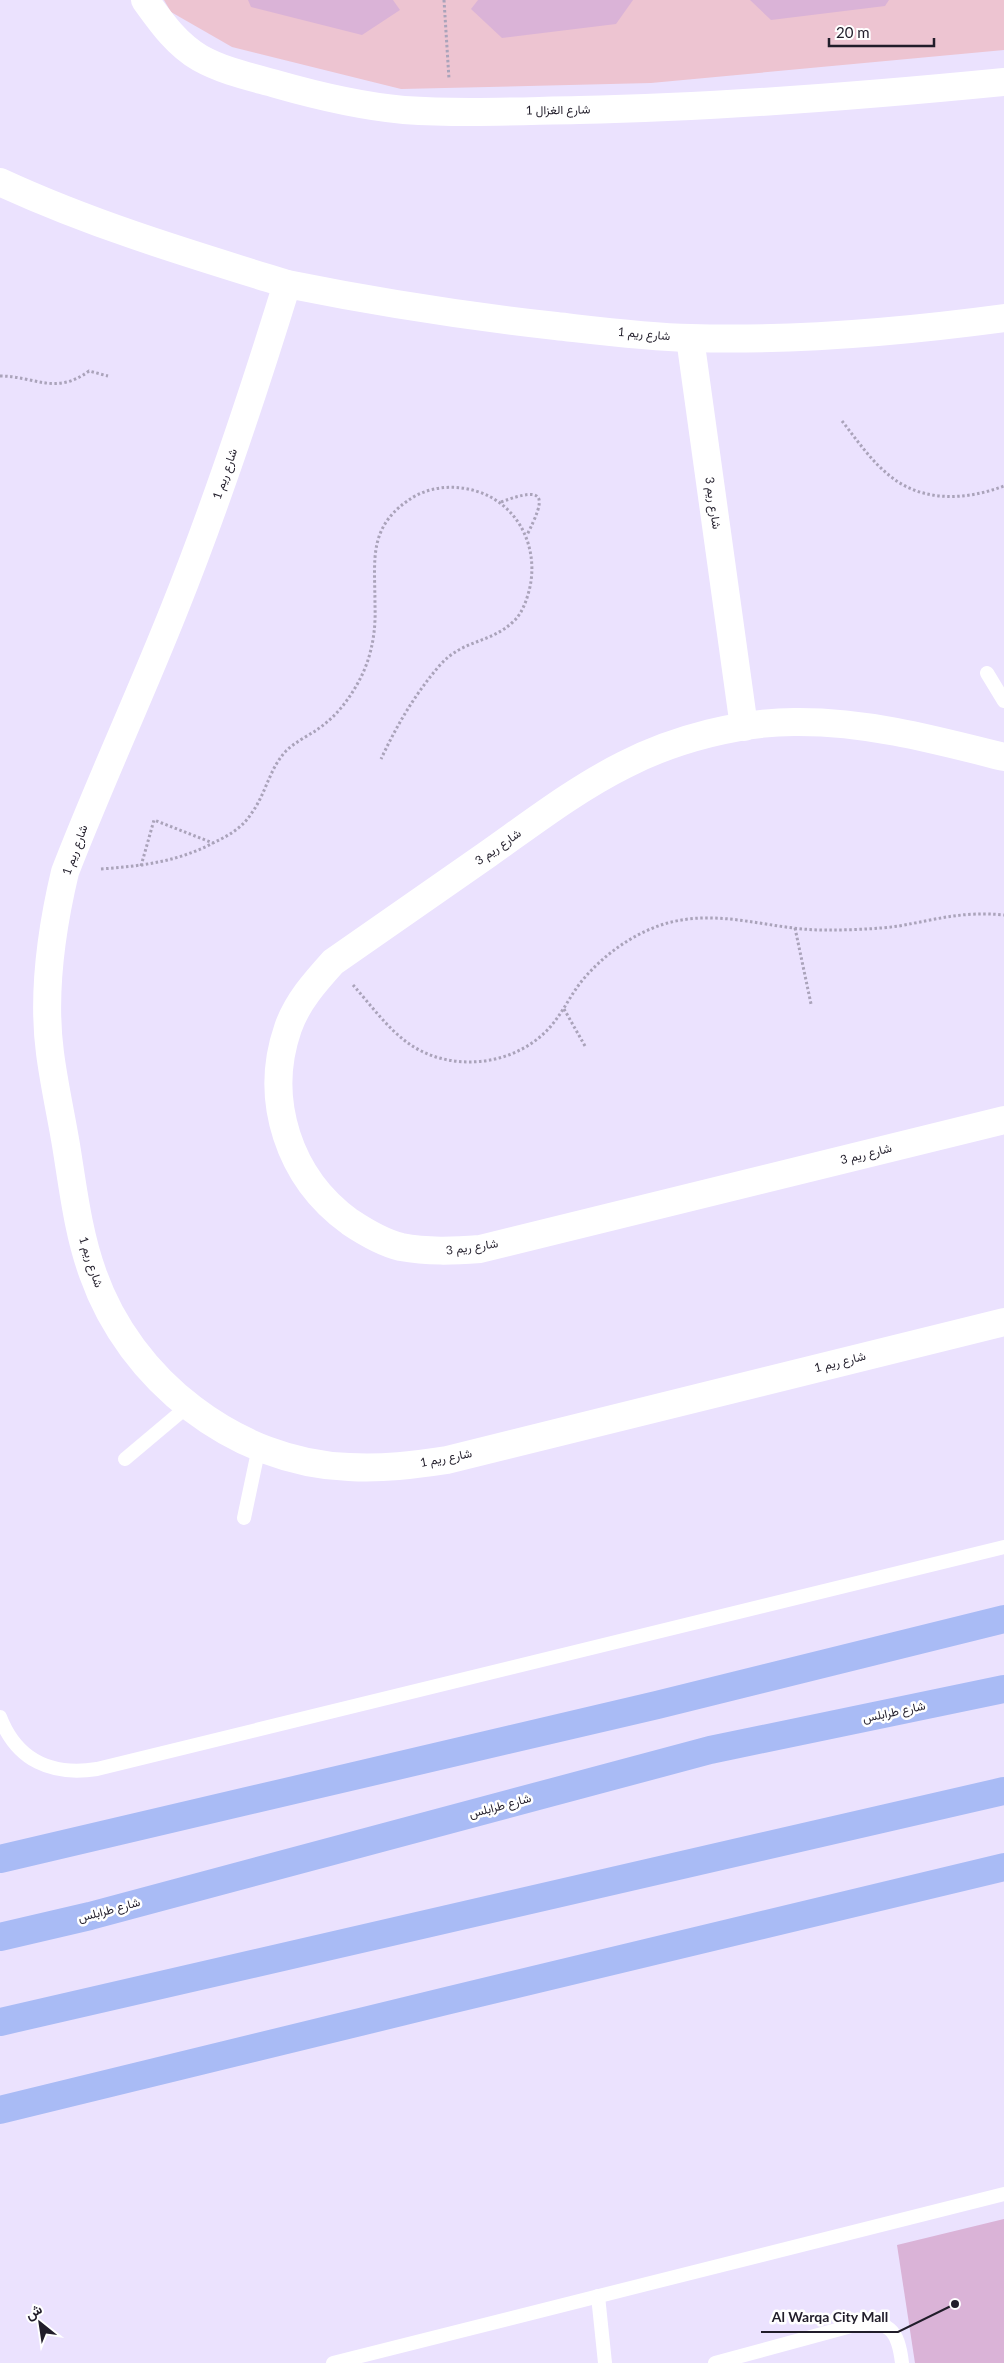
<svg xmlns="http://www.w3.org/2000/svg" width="1004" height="2363" font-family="Lato,Vazirmatn,sans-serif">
  <rect width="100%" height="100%" fill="#ebe2fe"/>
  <!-- green -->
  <polygon fill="#edc4d1" points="164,0 1004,0 1004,50 651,83 401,89 232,47 171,12"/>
  <!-- building -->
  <g fill="#dab3d7">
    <polygon points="248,0 393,0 400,10 362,35 251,7"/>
    <polygon points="478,0 633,0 616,24 502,38 471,9"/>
    <polygon points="750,0 889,0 885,6 771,20"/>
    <polygon points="1004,2219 1004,2363 915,2363 897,2245"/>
  </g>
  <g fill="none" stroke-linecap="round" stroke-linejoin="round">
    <!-- path -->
    <g stroke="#aaa3ba" stroke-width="3" stroke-dasharray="2.5 2.5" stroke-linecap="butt">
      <polyline points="444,0 449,79"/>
      <path d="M 0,376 C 35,376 55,396 89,371 L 108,376"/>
      <path d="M 842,421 C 857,440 871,461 890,476 C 923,503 967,500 1004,486"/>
      <path d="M 501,502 C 547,485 546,497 527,535"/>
      <polyline points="141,866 154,820 213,843"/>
      <path d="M 101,869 C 141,866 177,862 213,843 C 228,836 242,828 251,814 C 266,794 269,769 286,751 C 295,742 308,736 318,729 C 337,716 351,697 361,677 C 372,655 376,630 375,606 C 375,558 367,525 415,496 C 434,486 456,485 476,491 C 519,504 540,549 529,591 C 526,602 522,613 514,621 C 490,644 463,639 440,665 C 415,694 397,725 381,759"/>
      <polyline points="795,928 811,1004"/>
      <path d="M 353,985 C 370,1004 387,1028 408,1043 C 451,1074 517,1066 551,1026 C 563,1012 570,996 581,982 C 602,956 632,934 664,924 C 721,907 771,931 828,930 C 851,930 877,929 899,926 C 938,919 963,911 1004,915"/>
      <polyline points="564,1009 585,1046"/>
    </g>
    <!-- lane -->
    <g stroke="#fff" stroke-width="14">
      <polyline points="987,673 1004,701"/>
      <polyline points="125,1459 188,1406"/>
      <polyline points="244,1518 259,1447"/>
      <path d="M 0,1717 C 17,1761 52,1776 97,1769 L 1004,1547"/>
      <polyline points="598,2296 605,2363"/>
      <polyline points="333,2363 1004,2194"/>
      <path d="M 715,2363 L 855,2325 C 889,2320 898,2329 902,2363"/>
    </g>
    <!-- street -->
    <g stroke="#fff" stroke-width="28">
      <path d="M 145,0 C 161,22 176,44 200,58 C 223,71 251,77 276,84 C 318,96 360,106 404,110 C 462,114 520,111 579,110 C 721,107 862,96 1004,82"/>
      <path d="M 0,182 C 93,225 190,254 287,284"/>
      <path d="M 1004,318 C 900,332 796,341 691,338 C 646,337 600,331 556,326 C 465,316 376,302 287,284 C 253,394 217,503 174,610 C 139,698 99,784 65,872 C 51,931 42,993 50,1053 C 54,1084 61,1115 66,1145 C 73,1188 78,1233 93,1274 C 130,1380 236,1463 349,1467 C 383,1469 414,1465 447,1460 L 1004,1322"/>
      <polyline points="690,338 744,727"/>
      <path d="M 1004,757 C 936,740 870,722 799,722 C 743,721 674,739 624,765 C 576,789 532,823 488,854 C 436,890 384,926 333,962 C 315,982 297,1002 288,1028 C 263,1100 289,1178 350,1222 C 365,1232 384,1243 401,1247 C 428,1252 453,1251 480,1249 L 1004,1120"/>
    </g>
    <!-- highway -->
    <g stroke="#a9bbf5" stroke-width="28">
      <polyline points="0,1859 657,1705 1004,1619"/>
      <polyline points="0,1937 90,1916 710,1750 1004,1689"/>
      <polyline points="0,2022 1004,1791"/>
      <polyline points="0,2110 446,2001 1004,1867"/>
    </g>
  </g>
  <g text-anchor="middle" stroke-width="5" stroke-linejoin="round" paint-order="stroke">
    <!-- street labels -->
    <g font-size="12" fill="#211d2a" stroke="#fff">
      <text transform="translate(558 110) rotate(-1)" y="4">شارع الغزال 1</text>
      <text transform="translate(644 334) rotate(5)" y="4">شارع ريم 1</text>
      <text transform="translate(225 474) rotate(-71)" y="4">شارع ريم 1</text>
      <text transform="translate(713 503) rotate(82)" y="4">شارع ريم 3</text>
      <text transform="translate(498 847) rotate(-35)" y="4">شارع ريم 3</text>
      <text transform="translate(75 850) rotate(-70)" y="4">شارع ريم 1</text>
      <text transform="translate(866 1154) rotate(-14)" y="4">شارع ريم 3</text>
      <text transform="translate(472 1247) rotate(-8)" y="4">شارع ريم 3</text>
      <text transform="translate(91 1262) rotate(72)" y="4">شارع ريم 1</text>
      <text transform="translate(840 1362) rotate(-14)" y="4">شارع ريم 1</text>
      <text transform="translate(446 1458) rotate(-11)" y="4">شارع ريم 1</text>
      <text transform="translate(894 1712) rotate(-12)" y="4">شارع طرابلس</text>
      <text transform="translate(500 1806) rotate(-15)" y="4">شارع طرابلس</text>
      <text transform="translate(109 1910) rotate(-15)" y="4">شارع طرابلس</text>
    </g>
  </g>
  <!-- callouts -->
  <path fill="none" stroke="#211d2a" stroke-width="2" d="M955 2304L898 2332H761"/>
  <circle fill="#211d2a" stroke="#fff" stroke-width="2" cx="955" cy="2304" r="5"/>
  <g font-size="14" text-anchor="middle" font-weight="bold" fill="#211d2a" stroke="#fff" stroke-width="5" stroke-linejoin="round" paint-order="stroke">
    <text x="830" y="2322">Al Warqa City Mall</text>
  </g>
  <!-- north arrow -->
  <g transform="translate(40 2323) rotate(330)" stroke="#ffffff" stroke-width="4" paint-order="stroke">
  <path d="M0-4L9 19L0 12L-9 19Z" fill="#211d2a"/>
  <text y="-8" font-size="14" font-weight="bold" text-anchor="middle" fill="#211d2a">ش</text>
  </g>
  <!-- scale -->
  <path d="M829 38v8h105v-8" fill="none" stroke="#211d2a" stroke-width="2.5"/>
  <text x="836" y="38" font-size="15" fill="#211d2a" stroke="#ffffff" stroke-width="4" paint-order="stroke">20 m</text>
</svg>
